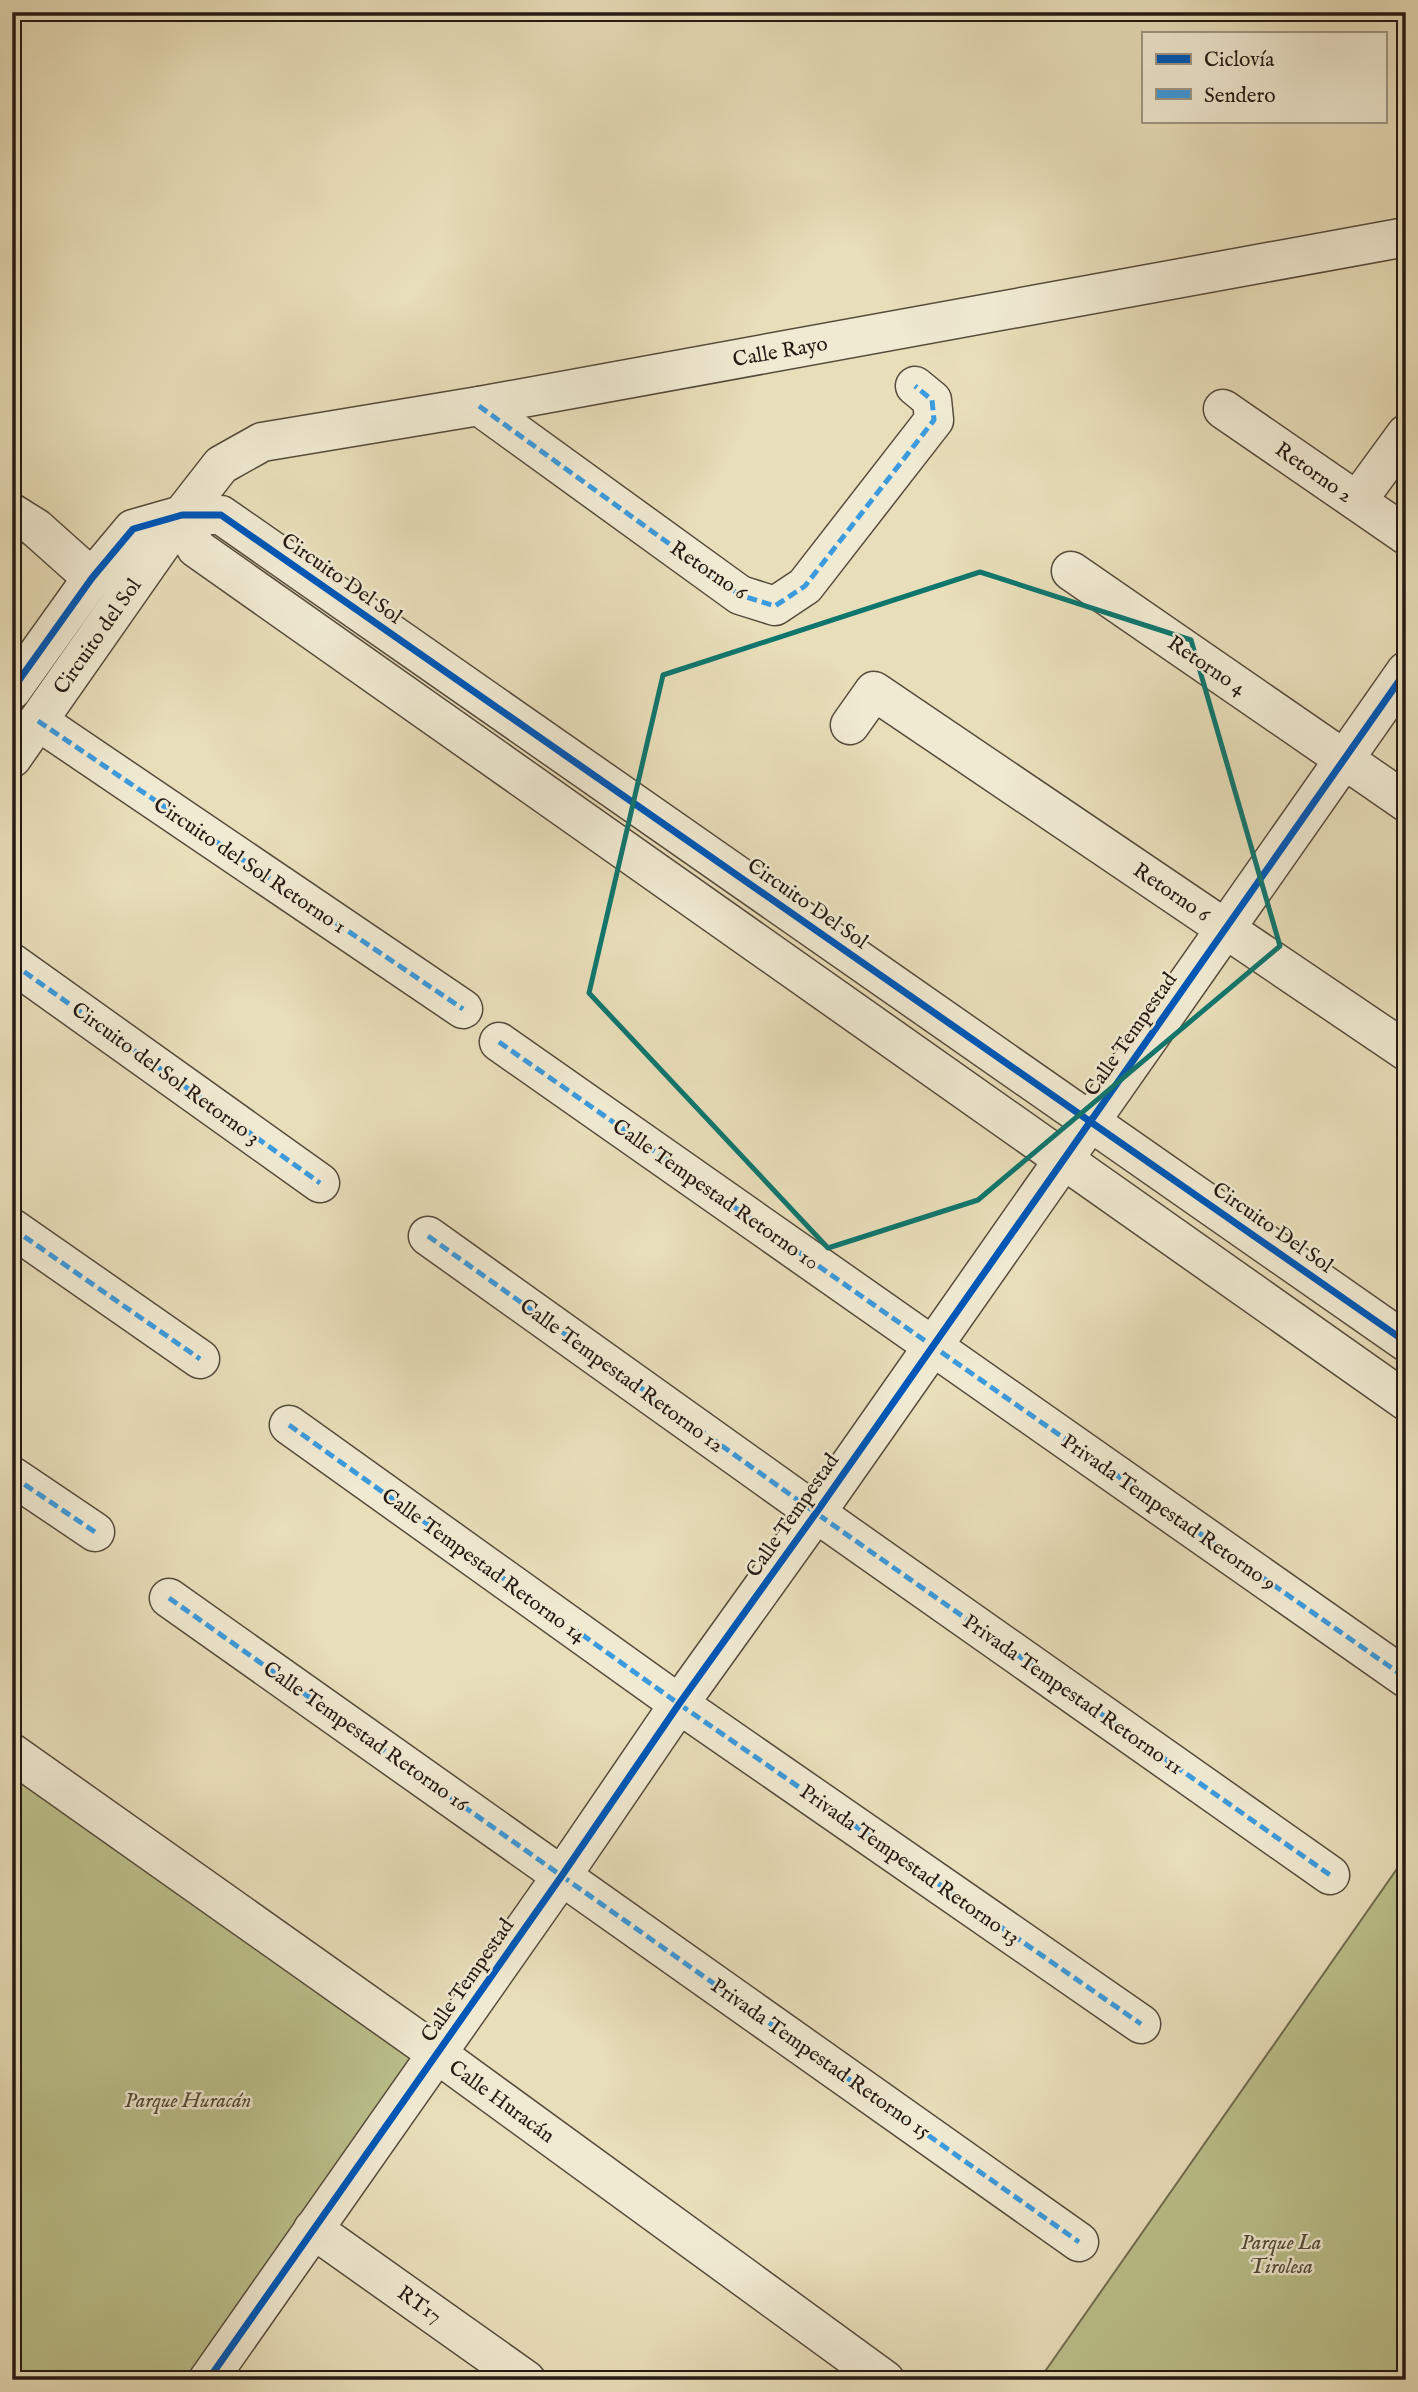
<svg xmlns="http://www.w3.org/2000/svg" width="1418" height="2392" font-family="'IM FELL English',serif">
  <rect width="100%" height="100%" fill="#e8deb9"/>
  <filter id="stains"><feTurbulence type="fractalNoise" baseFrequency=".00286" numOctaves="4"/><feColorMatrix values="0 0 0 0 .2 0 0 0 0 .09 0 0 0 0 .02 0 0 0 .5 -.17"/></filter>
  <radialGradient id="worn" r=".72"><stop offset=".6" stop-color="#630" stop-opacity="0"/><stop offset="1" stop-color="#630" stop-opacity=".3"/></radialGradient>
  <!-- green -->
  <g fill="#bbc08b" stroke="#706d4f" stroke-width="2">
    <polygon points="12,1767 436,2053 207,2380 12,2380"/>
    <polygon points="1406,1856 1406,2380 1039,2380"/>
  </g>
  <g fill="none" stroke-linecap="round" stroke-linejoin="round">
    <defs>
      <g id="minor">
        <polyline points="479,406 740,595 775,606 805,586 934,420 932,400 915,386"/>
        <polyline points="1223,409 1406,535"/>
        <polyline points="1357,501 1406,434"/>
        <polyline points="12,513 36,528 92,578"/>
        <polyline points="182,515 196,548 1406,1401"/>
        <polyline points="1071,571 1406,802"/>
        <polyline points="12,690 92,578 133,529 182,515 221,515 1406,1342"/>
        <polyline points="38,721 463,1009"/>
        <polyline points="850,725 874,691 1406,1051"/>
        <polyline points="12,758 182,515 221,465 262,442 479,406 1406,237"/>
        <polyline points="12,963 320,1183"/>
        <polyline points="499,1042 1406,1678"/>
        <polyline points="12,1228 200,1359"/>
        <polyline points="428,1236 816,1513 1330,1875"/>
        <polyline points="289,1425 679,1704 1141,2024"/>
        <polyline points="12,1476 95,1532"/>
        <polyline points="169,1598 1079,2242"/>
        <polyline points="12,1753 436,2053 885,2380"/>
        <polyline points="313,2229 526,2380"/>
        <polyline points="208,2380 563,1874 679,1704 816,1513 1406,671"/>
      </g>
    </defs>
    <!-- minor casing -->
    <use href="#minor" stroke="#564b3c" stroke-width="41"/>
    <!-- minor -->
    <use href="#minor" stroke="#f0ead2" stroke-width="38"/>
    <!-- quiet -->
    <g stroke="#3c9bde" stroke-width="5" stroke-dasharray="10 5" stroke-linecap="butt">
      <polyline points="479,406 740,595 775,606 805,586 934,420 932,400 915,386"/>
      <polyline points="38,721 463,1009"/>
      <polyline points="12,963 320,1183"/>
      <polyline points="499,1042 1406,1678"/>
      <polyline points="12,1228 200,1359"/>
      <polyline points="428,1236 816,1513 1330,1875"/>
      <polyline points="289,1425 679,1704 1141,2024"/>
      <polyline points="12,1476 95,1532"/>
      <polyline points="169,1598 1079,2242"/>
    </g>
    <defs>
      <g id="cycleway">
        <polyline points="12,690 92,578 133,529 182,515 221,515 1406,1342"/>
        <polyline points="208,2380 563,1874 679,1704 816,1513 1406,671"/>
      </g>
    </defs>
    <!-- cycleway casing -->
    <use href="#cycleway" stroke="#f0ead2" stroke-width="11"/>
    <!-- cycleway -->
    <use href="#cycleway" stroke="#0057b8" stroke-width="7"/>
  </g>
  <!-- marked area -->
  <path fill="none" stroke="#0f766e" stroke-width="5" stroke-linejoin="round" d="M 980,572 L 1191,640 L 1280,946 L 978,1200 L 828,1248 L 589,993 L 663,675 Z"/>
  <g text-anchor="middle" stroke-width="5" stroke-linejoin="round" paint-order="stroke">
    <!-- street labels -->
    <g font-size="21" fill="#251a13" stroke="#f0ead2">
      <text transform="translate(780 351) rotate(-10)" y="7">Calle Rayo</text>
      <text transform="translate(1314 472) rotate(35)" y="7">Retorno 2</text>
      <text transform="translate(709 570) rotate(34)" y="7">Retorno 6</text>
      <text transform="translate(342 578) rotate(35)" y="7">Circuito Del Sol</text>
      <text transform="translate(97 636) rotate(-55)" y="7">Circuito del Sol</text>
      <text transform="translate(1207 665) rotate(34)" y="7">Retorno 4</text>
      <text transform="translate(250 865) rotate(34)" y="7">Circuito del Sol Retorno 1</text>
      <text transform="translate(1172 892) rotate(34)" y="7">Retorno 6</text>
      <text transform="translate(808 903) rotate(35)" y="7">Circuito Del Sol</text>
      <text transform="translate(1130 1034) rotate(-55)" y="7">Calle Tempestad</text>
      <text transform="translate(166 1073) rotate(36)" y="7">Circuito del Sol Retorno 3</text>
      <text transform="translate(716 1194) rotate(35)" y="7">Calle Tempestad Retorno 10</text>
      <text transform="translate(1273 1227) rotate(35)" y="7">Circuito Del Sol</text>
      <text transform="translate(622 1375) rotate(36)" y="7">Calle Tempestad Retorno 12</text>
      <text transform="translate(1169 1512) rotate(35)" y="7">Privada Tempestad Retorno 9</text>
      <text transform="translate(792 1515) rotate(-55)" y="7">Calle Tempestad</text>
      <text transform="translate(484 1565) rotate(36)" y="7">Calle Tempestad Retorno 14</text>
      <text transform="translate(1073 1694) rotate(35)" y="7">Privada Tempestad Retorno 11</text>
      <text transform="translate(366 1736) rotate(35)" y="7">Calle Tempestad Retorno 16</text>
      <text transform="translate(910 1864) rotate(35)" y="7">Privada Tempestad Retorno 13</text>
      <text transform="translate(467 1980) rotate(-55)" y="7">Calle Tempestad</text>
      <text transform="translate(821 2058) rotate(35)" y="7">Privada Tempestad Retorno 15</text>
      <text transform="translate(502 2101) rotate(36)" y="7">Calle Huracán</text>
      <text transform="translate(420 2304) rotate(35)" y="7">RT17</text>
    </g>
    <!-- park labels -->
    <g font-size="21" font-style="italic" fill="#524c37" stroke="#f0ead2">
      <text x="188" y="2107">Parque Huracán</text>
      <text x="1281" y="2249">Parque La<tspan x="1281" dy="24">Tirolesa</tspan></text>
    </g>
  </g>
  <!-- margin -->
  <rect width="1418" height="2392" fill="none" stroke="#e8deb9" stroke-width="42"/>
  <rect x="14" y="14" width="1390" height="2364" fill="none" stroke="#251a13" stroke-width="3.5"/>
  <rect x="21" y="21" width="1376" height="2350" fill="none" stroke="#251a13" stroke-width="2"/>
  <!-- legend -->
  <rect x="1142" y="32" width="245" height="91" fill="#f0ead2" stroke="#9f9786" stroke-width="2"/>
  <rect x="1156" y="54" width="35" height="10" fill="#0057b8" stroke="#9f9786" stroke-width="2"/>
  <text x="1204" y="66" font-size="21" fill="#251a13">Ciclovía</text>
  <rect x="1156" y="89" width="35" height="10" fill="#3c9bde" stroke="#9f9786" stroke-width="2"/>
  <text x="1204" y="102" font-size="21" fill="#251a13">Sendero</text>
  <rect width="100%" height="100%" filter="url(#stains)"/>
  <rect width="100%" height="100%" fill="url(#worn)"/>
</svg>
